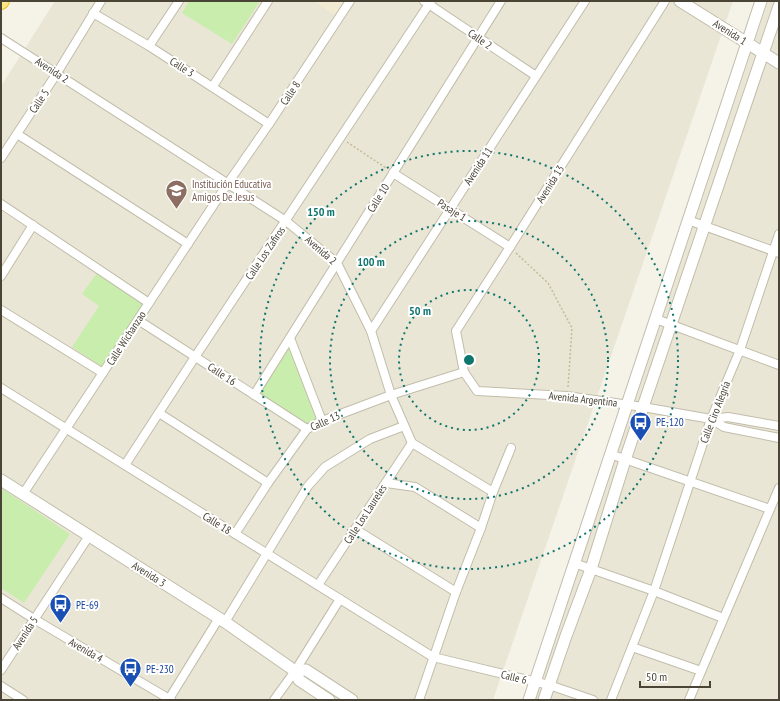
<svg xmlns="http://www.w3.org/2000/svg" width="780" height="701" font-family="'PT Sans Narrow',sans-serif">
  <rect width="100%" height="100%" fill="#f5f3e8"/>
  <!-- residential -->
  <g fill="#eae6d6">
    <polygon points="55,1 733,1 493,700 1,700 1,86"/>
    <polygon points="768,1 779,1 779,700 535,700"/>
  </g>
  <!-- education -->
  <polygon fill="#f0ebd1" points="314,1 347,1 337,17"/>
  <!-- green -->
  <g fill="#c9edad">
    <polygon points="189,1 260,1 232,44 182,13"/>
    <polygon points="97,273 144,304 102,367 72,347 99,306 82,294"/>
    <polygon points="290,338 322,421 307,429 254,395"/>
    <polygon points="1,488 70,534 24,603 1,588"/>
  </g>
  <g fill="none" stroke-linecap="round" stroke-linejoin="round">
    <defs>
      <g id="minor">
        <polyline points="424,1 536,76"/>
        <polyline points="665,1 510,247 456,331 464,372 477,391 567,396 643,407 711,419 728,417 779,426"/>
        <polyline points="93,13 149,46 269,124"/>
        <polyline points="1,38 286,221 337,263 371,331 391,395 412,443"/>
        <polyline points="149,46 179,1"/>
        <polyline points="213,86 268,1"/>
        <polyline points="17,134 188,244"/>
        <polyline points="1,158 57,73 101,1"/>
        <polyline points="393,173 510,247"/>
        <polyline points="1,204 149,303"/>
        <polyline points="688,220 779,253"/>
        <polyline points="1,276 33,225"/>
        <polyline points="1,310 103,373"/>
        <polyline points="656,319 779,365"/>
        <polyline points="138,320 307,429"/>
        <polyline points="371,331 585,1"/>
        <polyline points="290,338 322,421"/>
        <polyline points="1,388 433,657 549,685 593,700"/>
        <polyline points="254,395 501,1"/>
        <polyline points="159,413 268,483"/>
        <polyline points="711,419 724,427 779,438"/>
        <polyline points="412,443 493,492"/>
        <polyline points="610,454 770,509"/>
        <polyline points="125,465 195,357 431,1"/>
        <polyline points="386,483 415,487 481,528"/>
        <polyline points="23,494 228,183 269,124 350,1"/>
        <polyline points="355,529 456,592"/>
        <polyline points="235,534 268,483 307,429 322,421 391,395 464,372"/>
        <polyline points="574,563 654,591 723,618"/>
        <polyline points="318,585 412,443"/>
        <polyline points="1,598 34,619 171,700"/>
        <polyline points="225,622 308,486 325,467 370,439 404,426"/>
        <polyline points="632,647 701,671"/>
        <polyline points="1,670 89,536"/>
        <polyline points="1,686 23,700"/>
        <polyline points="169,699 219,618"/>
        <polyline points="274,700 295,671 340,599"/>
        <polyline points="419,700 456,592 481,528 493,492 511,448"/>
        <polyline points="611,700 654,591 711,419 740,350 779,234"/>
        <polyline points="689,700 779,488"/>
      </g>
      <g id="tertiary">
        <polyline points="680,1 779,63"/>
        <polyline points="1,480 225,622 295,671 299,680 329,700"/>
        <polyline points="295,671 306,670 352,700"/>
        <polyline points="529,700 761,1"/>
        <polyline points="544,700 566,636 591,569 625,460 779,6"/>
      </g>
      <polyline id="trunk" points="1,2 2,1"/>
    </defs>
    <!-- minor casing -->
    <use href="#minor" stroke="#c2bdaa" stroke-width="10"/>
    <!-- tertiary casing -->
    <use href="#tertiary" stroke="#c2bdaa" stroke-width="13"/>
    <!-- trunk casing -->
    <use href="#trunk" stroke="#ecbd2b" stroke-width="16"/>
    <!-- path -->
    <g stroke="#c5bb99" stroke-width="1.5" stroke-dasharray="2 2" stroke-linecap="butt">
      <polyline points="347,142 386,168"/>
      <polyline points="516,253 548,283 572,328 568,387"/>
    </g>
    <!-- minor -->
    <use href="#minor" stroke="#fff" stroke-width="8"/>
    <!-- tertiary -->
    <use href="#tertiary" stroke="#fff" stroke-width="11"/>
    <!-- trunk -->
    <use href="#trunk" stroke="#ffe781" stroke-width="14"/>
  </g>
  <!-- distance rings -->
  <g fill="none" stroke="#0f766e" stroke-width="2" stroke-dasharray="2 4">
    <circle cx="469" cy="360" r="70"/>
    <circle cx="469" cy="360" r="139"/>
    <circle cx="469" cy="360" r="209"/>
  </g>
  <!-- icons -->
  <defs>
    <symbol id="school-pin" viewBox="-11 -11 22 30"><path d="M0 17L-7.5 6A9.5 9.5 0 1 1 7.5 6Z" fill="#8d6e63" stroke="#fff"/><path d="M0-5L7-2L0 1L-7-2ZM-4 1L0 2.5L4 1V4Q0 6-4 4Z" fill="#fff"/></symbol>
    <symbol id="bus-pin" viewBox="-11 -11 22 30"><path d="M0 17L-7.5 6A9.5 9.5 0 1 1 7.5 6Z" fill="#1a4fb4" stroke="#fff"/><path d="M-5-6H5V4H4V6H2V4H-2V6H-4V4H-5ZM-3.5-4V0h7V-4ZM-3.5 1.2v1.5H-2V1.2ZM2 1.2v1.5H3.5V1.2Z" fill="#fff"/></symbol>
  </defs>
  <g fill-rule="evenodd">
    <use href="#school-pin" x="164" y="178" width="25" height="34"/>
    <use href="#bus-pin" x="628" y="410" width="25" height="34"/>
    <use href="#bus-pin" x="48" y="592" width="25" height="34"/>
    <use href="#bus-pin" x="118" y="656" width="25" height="34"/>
  </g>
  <g text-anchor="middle" stroke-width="4" stroke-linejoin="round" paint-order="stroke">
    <!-- street labels -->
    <g font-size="11" fill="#4a4436" stroke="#fff">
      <text transform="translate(730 32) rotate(32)" y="4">Avenida 1</text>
      <text transform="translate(480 39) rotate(34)" y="4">Calle 2</text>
      <text transform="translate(182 67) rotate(33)" y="4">Calle 3</text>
      <text transform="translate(52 70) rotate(33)" y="4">Avenida 2</text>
      <text transform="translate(290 93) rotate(-56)" y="4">Calle 8</text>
      <text transform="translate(39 101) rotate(-56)" y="4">Calle 5</text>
      <text transform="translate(478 166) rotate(-57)" y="4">Avenida 11</text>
      <text transform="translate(550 184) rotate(-58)" y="4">Avenida 13</text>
      <text transform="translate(378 198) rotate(-58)" y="4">Calle 10</text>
      <text transform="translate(452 210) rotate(32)" y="4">Pasaje 1</text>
      <text transform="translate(321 250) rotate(41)" y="4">Avenida 2</text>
      <text transform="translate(265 253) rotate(-56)" y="4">Calle Los Zafiros</text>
      <text transform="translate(126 338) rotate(-57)" y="4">Calle Wichanzao</text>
      <text transform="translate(222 374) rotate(33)" y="4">Calle 16</text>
      <text transform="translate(583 399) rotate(6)" y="4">Avenida Argentina</text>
      <text transform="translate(715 412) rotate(-69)" y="4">Calle Ciro Alegría</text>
      <text transform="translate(325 421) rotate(-24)" y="4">Calle 13</text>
      <text transform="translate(365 514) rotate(-57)" y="4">Calle Los Laureles</text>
      <text transform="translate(217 523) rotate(32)" y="4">Calle 18</text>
      <text transform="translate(149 574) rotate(32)" y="4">Avenida 3</text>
      <text transform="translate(25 633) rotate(-57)" y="4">Avenida 5</text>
      <text transform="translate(86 650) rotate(30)" y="4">Avenida 4</text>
      <text transform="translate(514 677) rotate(14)" y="4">Calle 6</text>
    </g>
    <!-- education labels -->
    <g font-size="11" fill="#785e54" stroke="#fff" text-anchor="start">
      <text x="192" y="188">Institución Educativa<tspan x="192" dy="13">Amigos De Jesus</tspan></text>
    </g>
    <!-- transit labels -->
    <g font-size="11" fill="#164399" stroke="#fff" text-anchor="start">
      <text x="656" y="426">PE-120</text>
      <text x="76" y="609">PE-69</text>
      <text x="146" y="673">PE-230</text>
    </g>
  </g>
  <circle cx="469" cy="360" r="6" fill="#0f766e" stroke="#fff" stroke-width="2"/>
  <g font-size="12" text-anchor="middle" font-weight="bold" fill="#0f766e" stroke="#fff" stroke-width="4" stroke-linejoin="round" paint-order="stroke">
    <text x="321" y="216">150 m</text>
    <text x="371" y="266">100 m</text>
    <text x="420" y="315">50 m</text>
  </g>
  <!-- border -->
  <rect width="780" height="701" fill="none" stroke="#4a4436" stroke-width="4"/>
  <!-- scale -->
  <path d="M640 681v6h70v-6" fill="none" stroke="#4a4436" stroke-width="2"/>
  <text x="646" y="681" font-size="12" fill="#4a4436" stroke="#ffffff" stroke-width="3" paint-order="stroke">50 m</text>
</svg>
